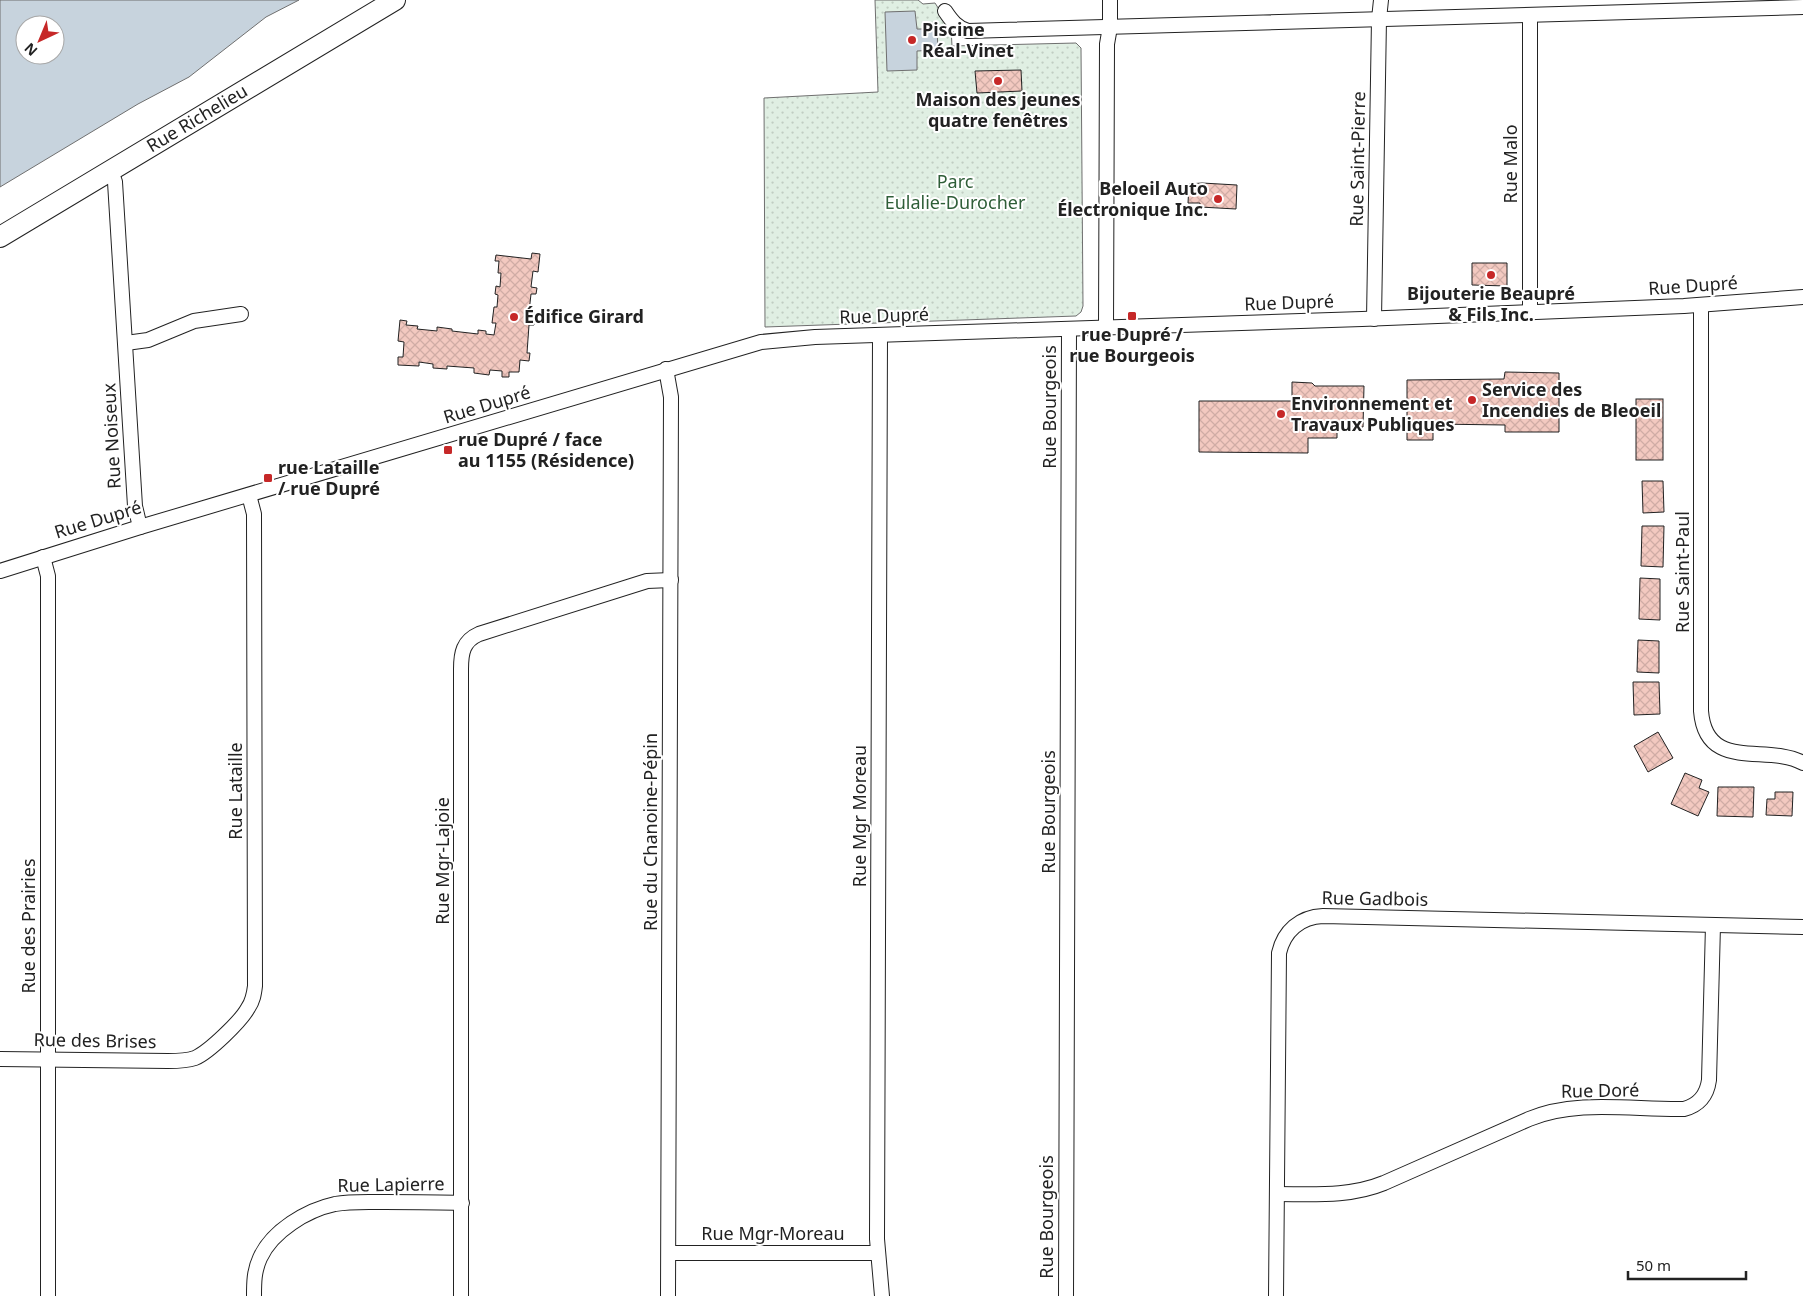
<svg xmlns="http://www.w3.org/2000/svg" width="1803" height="1296" font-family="'Noto Sans',sans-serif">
  <defs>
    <pattern id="park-dots" width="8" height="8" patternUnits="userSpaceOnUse" patternTransform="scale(1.25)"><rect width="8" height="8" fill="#e0efe3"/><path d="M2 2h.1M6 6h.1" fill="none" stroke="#c0cdc2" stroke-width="1.8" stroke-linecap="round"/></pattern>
    <pattern id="building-cross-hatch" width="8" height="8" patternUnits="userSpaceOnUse" patternTransform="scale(1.25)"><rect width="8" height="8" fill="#f3c9c0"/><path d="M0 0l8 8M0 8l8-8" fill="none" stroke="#d0aca5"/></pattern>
  </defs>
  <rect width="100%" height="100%" fill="#fff"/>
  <!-- park -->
  <polygon fill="url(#park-dots)" stroke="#6f6f6f" points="875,0 918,0 923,4 935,3 951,28 952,46 1076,43 1081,48 1083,306 1081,312 1076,316 765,327 764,98 878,92"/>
  <!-- water -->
  <g fill="#c7d3dd" stroke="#6f6f6f" fill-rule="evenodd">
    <path d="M 0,0 L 299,0 L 266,17 L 189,77 L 138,104 L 0,187 ZM 25,25 L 55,25 L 55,55 L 25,55 Z"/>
    <polygon points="915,11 917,29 937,29 938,50 917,51 917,70 887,71 885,12"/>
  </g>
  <!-- building -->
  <g fill="url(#building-cross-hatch)" stroke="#222">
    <polygon points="1021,70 1022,91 977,93 975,71"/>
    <polygon points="1202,183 1237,185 1236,209 1200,207 1200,203 1188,203 1189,184"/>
    <polygon points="532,253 540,254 538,272 533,271 531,287 537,288 536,294 531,294 529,312 535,313 534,325 529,325 527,353 530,353 529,361 520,360 519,372 509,372 509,377 502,377 502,371 490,370 489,375 474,373 474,368 447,366 447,369 433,368 433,364 419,362 419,366 398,365 398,357 403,357 404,342 398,341 400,320 407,321 406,325 418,326 417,329 437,331 437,327 452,329 452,331 478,334 478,330 486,331 486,334 494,335 496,323 492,323 494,307 497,307 498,295 495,294 496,286 500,287 501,273 498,273 499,261 495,261 496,255 531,259"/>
    <polygon points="1472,263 1507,263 1507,286 1472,285"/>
    <polygon points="1505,372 1559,373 1559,432 1505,432 1505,425 1433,424 1433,440 1407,440 1407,380 1504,379"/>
    <polygon points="1292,382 1312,383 1315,386 1364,386 1363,427 1337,427 1337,438 1308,438 1308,453 1199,452 1199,401 1292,401"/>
    <rect x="1636" y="399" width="27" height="61"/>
    <polygon points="1642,481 1663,481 1664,512 1643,513"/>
    <polygon points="1642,526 1664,526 1663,567 1641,566"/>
    <polygon points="1640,578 1660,579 1660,620 1639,619"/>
    <polygon points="1638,640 1659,641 1659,673 1637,672"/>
    <polygon points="1633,682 1659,682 1660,714 1634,715"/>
    <polygon points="1658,732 1673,758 1648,772 1634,746"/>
    <polygon points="1685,773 1702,780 1699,788 1709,792 1698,816 1671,804"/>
    <polygon points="1718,787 1754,787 1753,817 1717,816"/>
    <polygon points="1775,792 1793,792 1792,816 1766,815 1767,799 1775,799"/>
  </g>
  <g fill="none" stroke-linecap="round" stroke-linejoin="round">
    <defs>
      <g id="minor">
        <path d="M 945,11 C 951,20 957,28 968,31 L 1803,7"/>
        <polyline points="111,171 115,182 135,506 140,527"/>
        <path d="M 1701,305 L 1701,711 C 1706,773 1767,743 1803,763"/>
        <polyline points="1530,312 1530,15"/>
        <polyline points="1374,319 1379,19 1381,0"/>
        <polyline points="1106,328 1107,44 1110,27 1110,0"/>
        <polyline points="880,336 877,1239 882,1296"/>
        <polyline points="126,343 148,340 194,321 241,314"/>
        <polyline points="666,369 671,397 668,1296"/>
        <polyline points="43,557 48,576 48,1296"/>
        <polyline points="0,571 140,527 761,342 815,337 1362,319 1684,306 1803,297"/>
        <path d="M 0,1059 L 168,1061 C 177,1061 186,1061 195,1058 C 209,1052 241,1021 248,1008 C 253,1001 254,994 255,986 L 254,514 L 249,495"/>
        <path d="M 1277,1194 C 1313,1194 1350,1197 1384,1183 L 1529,1119 C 1576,1099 1633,1110 1684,1109 C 1699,1105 1707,1095 1709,1080 L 1713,925"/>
        <polyline points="669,1253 877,1253"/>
        <path d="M 254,1296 C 254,1283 254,1271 260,1258 C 272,1231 307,1210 335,1204 C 351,1201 369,1202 385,1202 C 411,1202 436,1202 462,1203"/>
        <path d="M 461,1296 L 461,669 C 461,653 463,641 479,634 L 647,581 L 671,580"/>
        <polyline points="1066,1296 1069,329"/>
        <path d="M 1276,1296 L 1279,953 C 1284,931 1300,917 1323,916 L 1803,927"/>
      </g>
      <g id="secondary">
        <path id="s1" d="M 0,237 L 395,0"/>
      </g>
    </defs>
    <!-- minor casing -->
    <use href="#minor" stroke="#222" stroke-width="16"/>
    <!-- secondary casing -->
    <use href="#secondary" stroke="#222" stroke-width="22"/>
    <!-- minor -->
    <use href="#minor" stroke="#fff" stroke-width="14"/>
    <!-- secondary -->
    <use href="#secondary" stroke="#fff" stroke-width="20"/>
  </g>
  <!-- markers -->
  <g fill="#c62828" stroke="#fff" stroke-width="2">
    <circle cx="912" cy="40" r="5"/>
    <circle cx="998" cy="81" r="5"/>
    <circle cx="1218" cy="199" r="5"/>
    <circle cx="1491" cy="275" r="5"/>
    <rect x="1127" y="311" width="10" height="10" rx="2.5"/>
    <circle cx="514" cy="317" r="5"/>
    <circle cx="1472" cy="400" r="5"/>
    <circle cx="1281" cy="414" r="5"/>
    <rect x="443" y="445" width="10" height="10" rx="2.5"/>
    <rect x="263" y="473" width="10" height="10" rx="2.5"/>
  </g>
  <g text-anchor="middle" stroke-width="4" stroke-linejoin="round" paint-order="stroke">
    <!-- poi labels -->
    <g font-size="18" font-weight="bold" fill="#222" stroke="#fff" text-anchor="start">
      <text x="922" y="36">Piscine<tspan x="922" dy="21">Réal-Vinet</tspan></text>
      <text x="998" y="106" text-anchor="middle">Maison des jeunes<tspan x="998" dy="21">quatre fenêtres</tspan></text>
      <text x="1208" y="195" text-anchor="end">Beloeil Auto<tspan x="1208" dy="21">Électronique Inc.</tspan></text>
      <text x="1491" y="300" text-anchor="middle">Bijouterie Beaupré<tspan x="1491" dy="21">&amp; Fils Inc.</tspan></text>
      <text x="524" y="323">Édifice Girard</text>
      <text x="1132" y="341" text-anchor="middle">rue Dupré /<tspan x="1132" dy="21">rue Bourgeois</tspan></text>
      <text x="1482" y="396">Service des<tspan x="1482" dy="21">Incendies de Bleoeil</tspan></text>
      <text x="1291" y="410">Environnement et<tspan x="1291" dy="21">Travaux Publiques</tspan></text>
      <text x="458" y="446">rue Dupré / face<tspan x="458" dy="21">au 1155 (Résidence)</tspan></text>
      <text x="278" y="474">rue Lataille<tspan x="278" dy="21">/ rue Dupré</tspan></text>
    </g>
    <!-- street labels -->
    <g font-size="18" fill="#222" stroke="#fff">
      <text dy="6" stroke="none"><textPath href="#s1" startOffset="230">Rue Richelieu</textPath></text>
      <text transform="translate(1358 159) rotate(-89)" y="6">Rue Saint-Pierre</text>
      <text transform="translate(1511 164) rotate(-90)" y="6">Rue Malo</text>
      <text transform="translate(1693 286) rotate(-4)" y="6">Rue Dupré</text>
      <text transform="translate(1289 303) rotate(-2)" y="6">Rue Dupré</text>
      <text transform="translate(884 316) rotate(-2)" y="6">Rue Dupré</text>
      <text transform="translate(487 405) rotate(-17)" y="6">Rue Dupré</text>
      <text transform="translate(1050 407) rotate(-90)" y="6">Rue Bourgeois</text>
      <text transform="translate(112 436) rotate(-93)" y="6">Rue Noiseux</text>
      <text transform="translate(98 520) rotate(-17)" y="6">Rue Dupré</text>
      <text transform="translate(1683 572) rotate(-90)" y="6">Rue Saint-Paul</text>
      <text transform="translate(236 791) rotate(-90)" y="6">Rue Lataille</text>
      <text transform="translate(1049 812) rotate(-90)" y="6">Rue Bourgeois</text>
      <text transform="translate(860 816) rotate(-90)" y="6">Rue Mgr Moreau</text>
      <text transform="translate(651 832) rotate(-90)" y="6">Rue du Chanoine-Pépin</text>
      <text transform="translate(443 861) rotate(-90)" y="6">Rue Mgr-Lajoie</text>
      <text transform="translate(1375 899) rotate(1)" y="6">Rue Gadbois</text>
      <text transform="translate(29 926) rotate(-90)" y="6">Rue des Prairies</text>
      <text transform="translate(95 1041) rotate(1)" y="6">Rue des Brises</text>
      <text transform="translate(1600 1091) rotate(-1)" y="6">Rue Doré</text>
      <text transform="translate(391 1185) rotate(-1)" y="6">Rue Lapierre</text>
      <text transform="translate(1047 1217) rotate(-90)" y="6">Rue Bourgeois</text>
      <text x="773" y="1240">Rue Mgr-Moreau</text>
    </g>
    <!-- park labels -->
    <g font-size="18" fill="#2f5e38" stroke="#fff">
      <text x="955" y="188">Parc<tspan x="955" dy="21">Eulalie-Durocher</tspan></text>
    </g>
  </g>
  <!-- north arrow -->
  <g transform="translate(40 40) rotate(224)"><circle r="24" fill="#ffffff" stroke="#a7a7a7"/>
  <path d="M0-4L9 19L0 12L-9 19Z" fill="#c62828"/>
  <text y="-8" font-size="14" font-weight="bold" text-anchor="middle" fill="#222222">N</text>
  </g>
  <!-- scale -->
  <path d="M1628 1271v8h118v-8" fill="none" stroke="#222222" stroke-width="2.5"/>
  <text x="1636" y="1271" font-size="15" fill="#222222" stroke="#ffffff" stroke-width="4" paint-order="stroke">50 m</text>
</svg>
